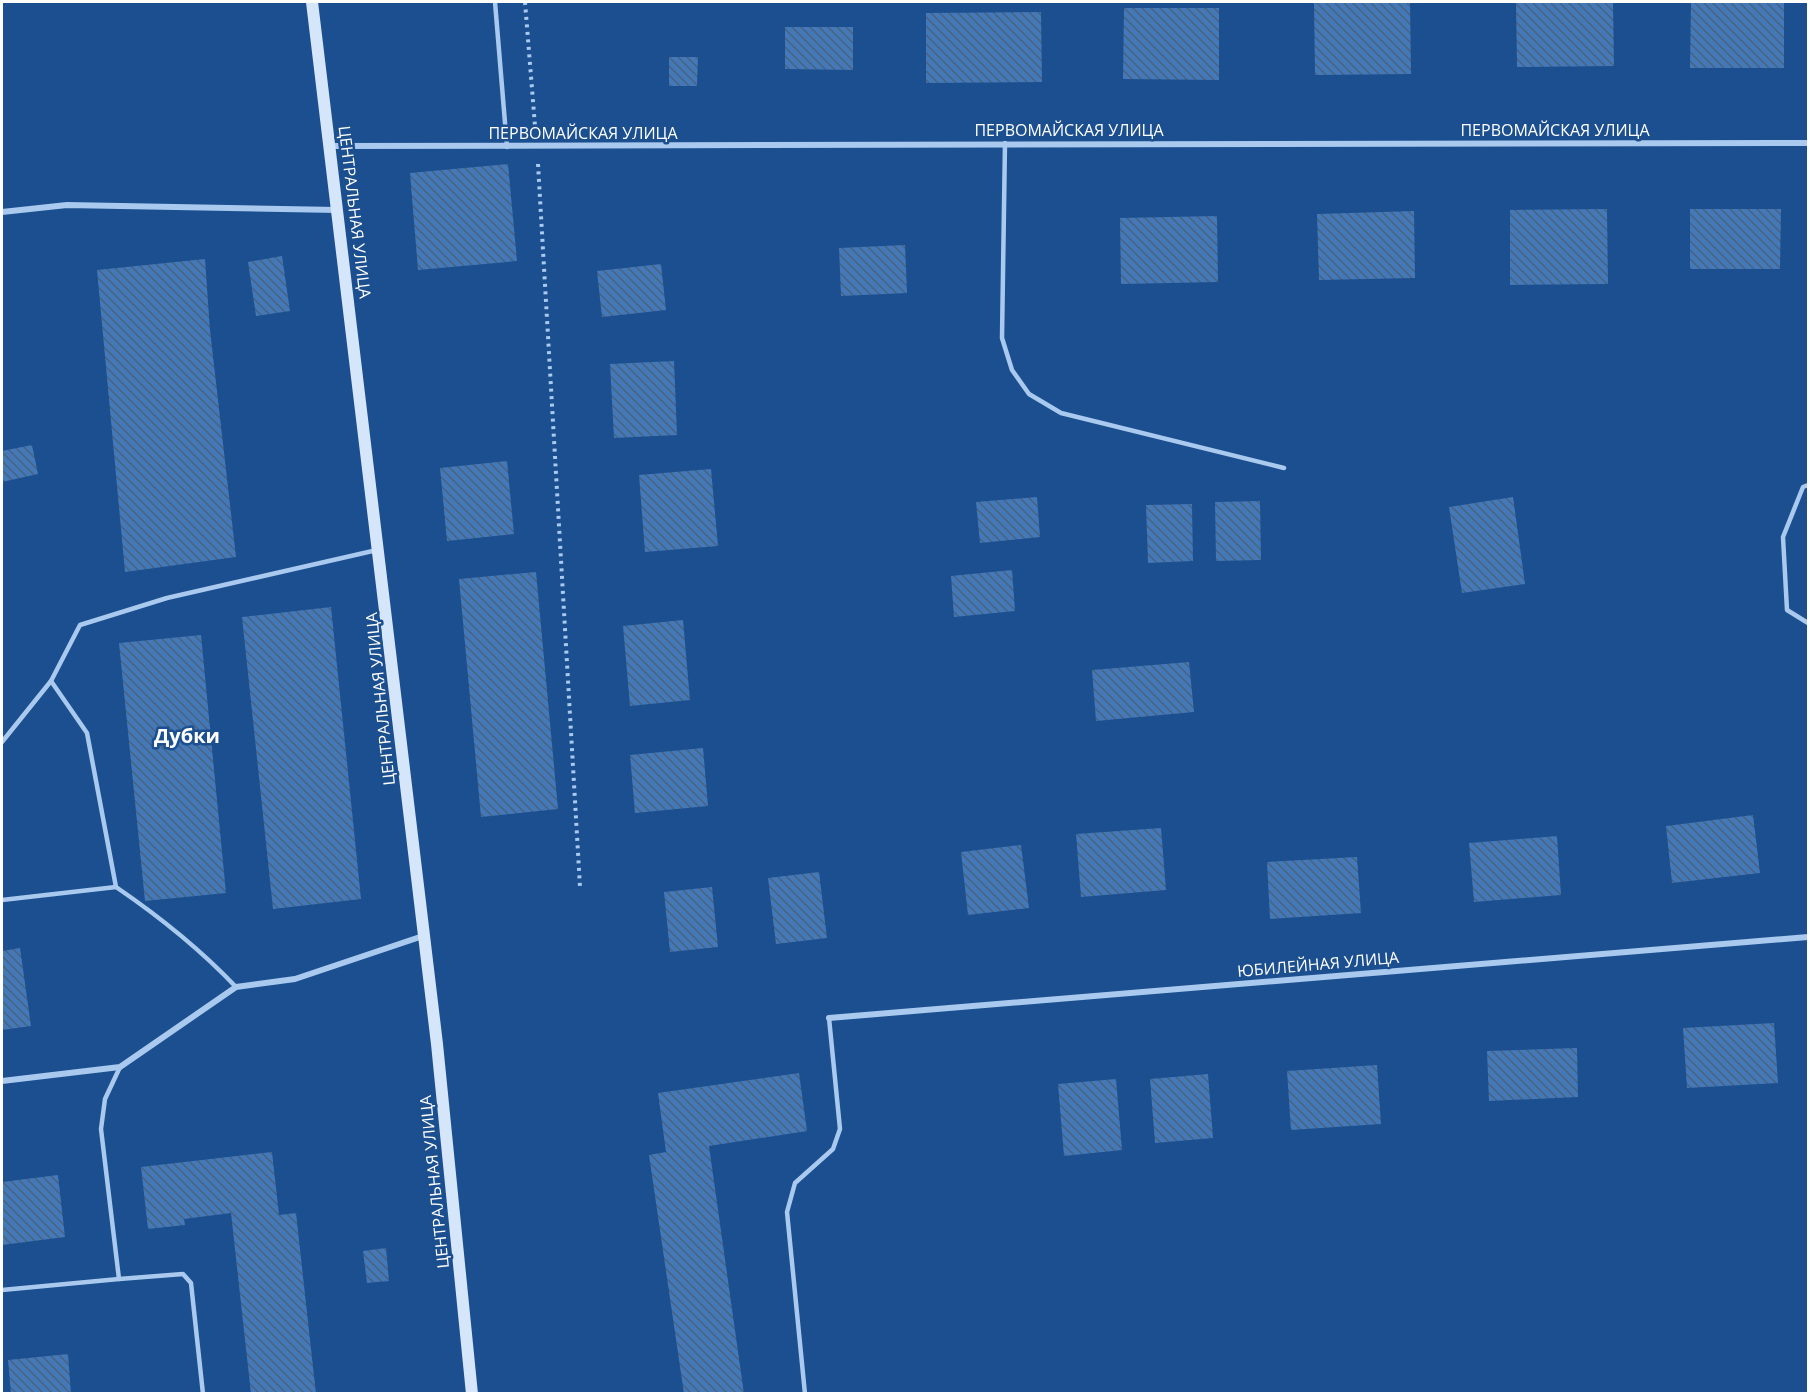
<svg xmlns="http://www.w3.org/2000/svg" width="1810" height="1395" font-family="'Open Sans',sans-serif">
  <defs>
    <pattern id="building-back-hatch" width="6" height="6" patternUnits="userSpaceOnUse" patternTransform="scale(1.5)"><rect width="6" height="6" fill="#4478b7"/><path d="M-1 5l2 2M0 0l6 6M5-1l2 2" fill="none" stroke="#486282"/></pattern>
  </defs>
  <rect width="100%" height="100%" fill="#1b4f8f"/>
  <!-- building -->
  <g fill="url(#building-back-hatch)">
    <polygon points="1410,2 1411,74 1315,75 1314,3"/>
    <polygon points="1516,2 1613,2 1614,66 1517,67"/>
    <polygon points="1691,2 1784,2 1784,68 1690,68"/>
    <polygon points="1124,8 1219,8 1219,80 1123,79"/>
    <polygon points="1041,12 1042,82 926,83 926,13"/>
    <polygon points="785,27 853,27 853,70 785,69"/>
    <polygon points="669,57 698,57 697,86 669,86"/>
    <polygon points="508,164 517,261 418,270 410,173"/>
    <polygon points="1607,209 1608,284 1510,285 1510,210"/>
    <polygon points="1690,209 1781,209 1780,269 1690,269"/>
    <polygon points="1414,211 1415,278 1319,280 1317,214"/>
    <polygon points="1217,216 1218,282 1121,284 1120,218"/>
    <polygon points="905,245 907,293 841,296 839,248"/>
    <polygon points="282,256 290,311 256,316 248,262"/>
    <polygon points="205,259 210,330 236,557 125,572 97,270"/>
    <polygon points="661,264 666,310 602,317 597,271"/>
    <polygon points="674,361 677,435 614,438 610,364"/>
    <polygon points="32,445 38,474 2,482 2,451"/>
    <polygon points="507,461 514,534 447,541 440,468"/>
    <polygon points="711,469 718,546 645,552 639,475"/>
    <polygon points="1037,497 1040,537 980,543 976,502"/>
    <polygon points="1513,497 1525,584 1462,593 1449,507"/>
    <polygon points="1260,501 1261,560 1216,561 1215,502"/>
    <polygon points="1192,504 1193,561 1148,563 1146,505"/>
    <polygon points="1012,570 1015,611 954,617 951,576"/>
    <polygon points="536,572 558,809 481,817 459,579"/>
    <polygon points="331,607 361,899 273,909 242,617"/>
    <polygon points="683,620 690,700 630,706 623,626"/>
    <polygon points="201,635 226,893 145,901 119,643"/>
    <polygon points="1189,662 1194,712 1096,721 1092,670"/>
    <polygon points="703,748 708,806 635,813 630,755"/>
    <polygon points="1753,815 1760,873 1672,883 1666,826"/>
    <polygon points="1161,828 1166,890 1081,897 1076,834"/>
    <polygon points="1557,836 1561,895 1474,902 1469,843"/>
    <polygon points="1021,845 1029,908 968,915 961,852"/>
    <polygon points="1357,857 1361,913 1270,919 1267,862"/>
    <polygon points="819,872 827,938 776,944 768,878"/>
    <polygon points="712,887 718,947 670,952 664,892"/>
    <polygon points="20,948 31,1026 2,1030 2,951"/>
    <polygon points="1774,1023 1778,1083 1687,1088 1683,1028"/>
    <polygon points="1577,1048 1578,1097 1489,1101 1487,1051"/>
    <polygon points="1377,1065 1381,1124 1291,1130 1287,1071"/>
    <polygon points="799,1073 807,1131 709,1146 744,1394 684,1394 649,1155 666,1152 658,1093"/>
    <polygon points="1208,1074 1213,1138 1155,1143 1150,1079"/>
    <polygon points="1116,1079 1122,1150 1064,1156 1058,1084"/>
    <polygon points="272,1152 279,1215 296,1213 316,1394 251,1394 231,1213 184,1219 185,1225 148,1229 141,1167"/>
    <polygon points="58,1175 65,1237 2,1245 2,1182"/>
    <polygon points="386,1248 389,1281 367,1283 363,1251"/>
    <polygon points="68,1354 71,1394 11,1394 8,1360"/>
  </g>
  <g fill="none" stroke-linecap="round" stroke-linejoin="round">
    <!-- path -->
    <g stroke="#a9c9ee" stroke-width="4" stroke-dasharray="3 4.5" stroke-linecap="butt">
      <polyline points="525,2 535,126"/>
      <polyline points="538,164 580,887"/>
    </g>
    <!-- lane -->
    <g stroke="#a9c9ee" stroke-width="4.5">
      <polyline points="495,2 507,147"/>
      <polyline points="1005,143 1002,338 1012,370 1029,394 1061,413 1284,468"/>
      <polyline points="1808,485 1803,487 1783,537 1787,610 1808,623"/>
      <path d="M 51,681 L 87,733 L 116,887 C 160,917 199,948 236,987"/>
      <polyline points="2,742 51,681 80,625 167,598 377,550"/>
      <polyline points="2,900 116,887"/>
      <polyline points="119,1279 183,1274 191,1283 203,1394"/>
      <polyline points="2,1290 119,1279 101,1129 105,1099 120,1067"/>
      <polyline points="805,1394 787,1212 795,1183 833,1149 840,1129 829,1018"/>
    </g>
    <!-- street -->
    <g stroke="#a9c9ee" stroke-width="6">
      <polyline points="329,146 1808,143"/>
      <polyline points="2,212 67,205 338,210"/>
      <polyline points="829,1018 1808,937"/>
      <polyline points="2,1081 120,1067 236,987 295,979 423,936"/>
    </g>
    <!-- secondary -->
    <polyline stroke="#d6e6fa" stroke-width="12" points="312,2 437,1044 472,1394"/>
  </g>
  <g text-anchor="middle" stroke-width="5" stroke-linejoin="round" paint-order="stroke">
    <!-- street labels -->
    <g font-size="16" fill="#fff" stroke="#1b4f8f">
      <text x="1069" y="136">ПЕРВОМАЙСКАЯ УЛИЦА</text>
      <text x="1555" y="136">ПЕРВОМАЙСКАЯ УЛИЦА</text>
      <text x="583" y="139">ПЕРВОМАЙСКАЯ УЛИЦА</text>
      <text transform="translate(355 212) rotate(83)" y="6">ЦЕНТРАЛЬНАЯ УЛИЦА</text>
      <text transform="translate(380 699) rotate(-96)" y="6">ЦЕНТРАЛЬНАЯ УЛИЦА</text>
      <text transform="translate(1318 964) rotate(-5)" y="6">ЮБИЛЕЙНАЯ УЛИЦА</text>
      <text transform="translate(434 1182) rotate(-96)" y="6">ЦЕНТРАЛЬНАЯ УЛИЦА</text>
    </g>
    <!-- quarter labels -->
    <g font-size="20" font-weight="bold" fill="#fff" stroke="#1b4f8f">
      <text x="187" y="743">Дубки</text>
    </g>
  </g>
  <!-- border -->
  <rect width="1810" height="1395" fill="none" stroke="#ffffff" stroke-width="6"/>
</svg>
